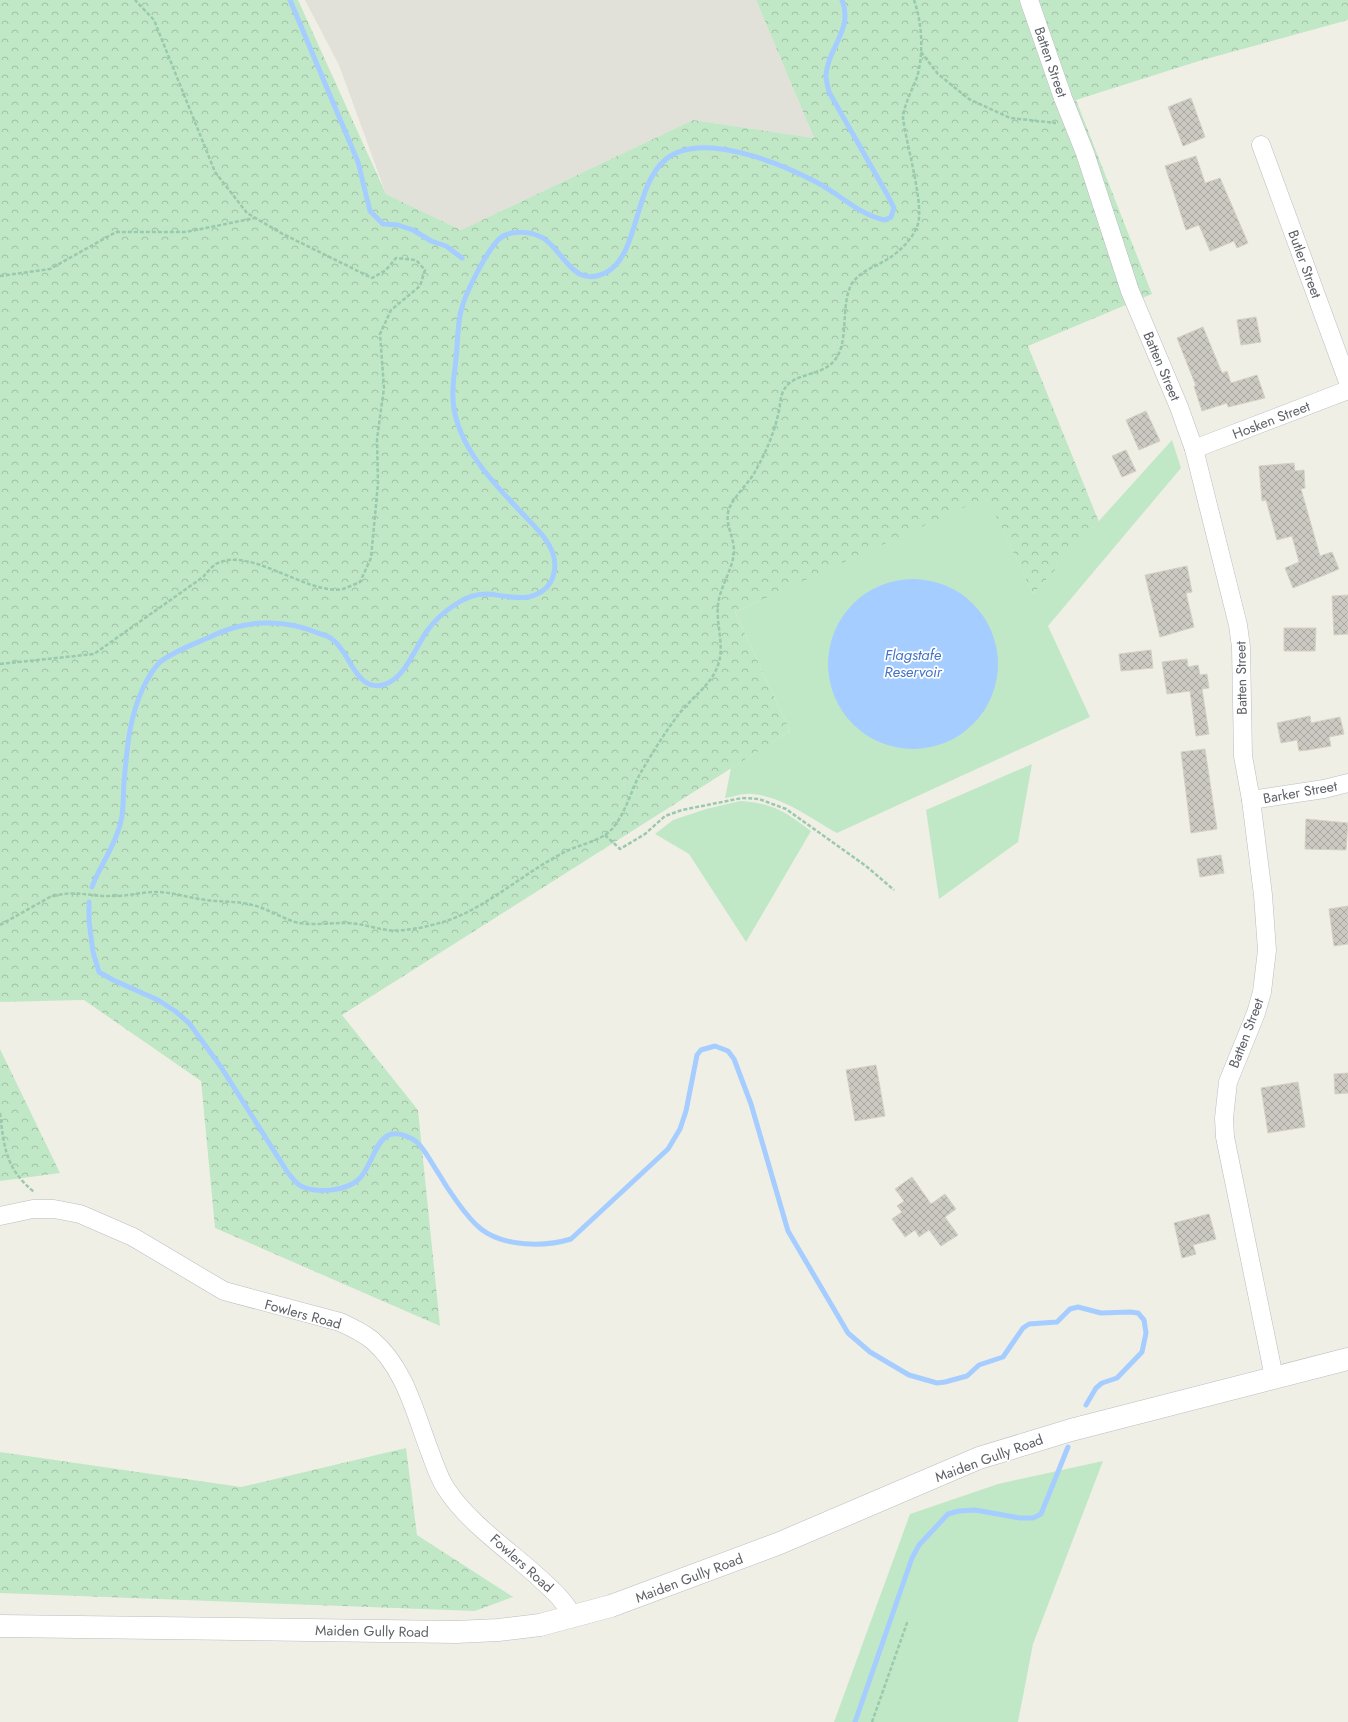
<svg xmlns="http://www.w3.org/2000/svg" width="1348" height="1722" font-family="Jost,sans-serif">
  <defs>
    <pattern id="forest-crowns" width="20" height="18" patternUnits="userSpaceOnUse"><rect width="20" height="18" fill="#c1e8c6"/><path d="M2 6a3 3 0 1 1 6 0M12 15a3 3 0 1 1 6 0" fill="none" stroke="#a0bfa5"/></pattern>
    <pattern id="building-cross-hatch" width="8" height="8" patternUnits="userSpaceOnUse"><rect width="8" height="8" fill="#cbc9c2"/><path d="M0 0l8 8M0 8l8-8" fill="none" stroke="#a8a7a1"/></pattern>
  </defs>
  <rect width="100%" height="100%" fill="#f0efe5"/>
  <!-- industrial -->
  <polygon fill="#e1e0d9" points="305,0 756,0 814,138 693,120 461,230 386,194 339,65"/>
  <!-- grass -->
  <g fill="#c1e8c6">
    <path d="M 1172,440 L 1181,468 L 1048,626 L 1090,717 L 837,833 C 812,819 782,796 752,794 C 744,793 733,797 725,798 L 731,768 L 790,731 L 735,612 L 987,496 L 1033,594 Z"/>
    <polygon points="1032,764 1018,842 939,899 926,810"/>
    <path d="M 740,801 C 773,803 786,812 811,831 L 746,942 L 689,854 L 655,834 L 673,820 L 706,809 Z"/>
    <polygon points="1103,1461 1033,1644 1018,1722 834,1722 910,1514 998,1484"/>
  </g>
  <!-- forest -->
  <g fill="url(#forest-crowns)">
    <polygon points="0,0 298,0 386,194 461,230 693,120 814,138 756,0 1348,0 1348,20 1199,61 1076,100 1152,294 1028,346 1099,522 1033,594 987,497 735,612 790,731 342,1015 418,1110 440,1326 215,1228 201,1081 84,1000 0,1002"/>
    <polygon points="0,1049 60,1173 0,1181"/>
    <polygon points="406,1448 417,1535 513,1597 475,1611 0,1593 0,1452 241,1487"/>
  </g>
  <!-- water -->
  <circle fill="#a6cdff" cx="913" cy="664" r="85"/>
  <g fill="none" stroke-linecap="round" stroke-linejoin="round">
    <!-- stream -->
    <g stroke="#a6cdff" stroke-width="5">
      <polyline points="290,0 358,162 370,211 383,224 398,225 413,230 431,241 446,246 462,258"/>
      <path d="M 92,887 C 100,865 116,845 121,821 C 124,809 123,795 124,782 C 127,749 129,718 143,688 C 148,678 152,670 160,662 C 174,651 194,644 210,637 C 244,620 283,618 318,633 C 323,635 329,636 333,640 C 350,652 356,692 383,685 C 405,679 415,648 427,631 C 435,620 445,611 456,604 C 465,598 475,594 486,594 C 508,595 529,605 547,587 C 556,577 557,561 551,549 C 545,535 531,523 521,512 C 490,480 450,438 453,390 C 453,380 455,369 456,358 C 458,343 457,326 461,311 C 465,293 486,253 498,240 C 509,229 530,231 543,238 C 565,252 573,290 607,272 C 639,254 634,186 665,160 C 700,130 780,163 816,182 C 840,194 859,215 885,220 L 891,217 L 894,208 L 888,196 L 829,92 C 828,87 826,81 826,76 C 827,49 854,29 842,0"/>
      <path d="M 89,902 L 89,921 L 93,952 L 99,972 L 113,980 L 158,1000 L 175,1011 L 189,1023 L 221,1067 L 288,1173 C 292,1177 296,1184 301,1186 C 317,1194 345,1191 358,1180 C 377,1163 375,1117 414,1140 C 422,1144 432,1164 437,1171 C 447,1188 466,1217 481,1229 C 504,1247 545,1247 571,1239 L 668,1149 L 680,1129 L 686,1111 L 697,1055 L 701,1050 L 715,1046 L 728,1051 L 734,1059 L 751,1104 L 788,1231 L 848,1333 L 870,1352 L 909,1375 L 937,1383 L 945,1382 L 967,1376 L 979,1365 L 1003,1357 L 1023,1328 L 1029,1324 L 1057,1322 L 1070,1309 L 1078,1307 L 1101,1313 L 1130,1312 L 1138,1313 L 1144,1320 L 1146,1333 L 1142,1352 L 1117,1378 L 1102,1383 L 1096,1388 L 1086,1405"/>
      <polyline points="855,1722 912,1558 919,1545 948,1514 959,1511 975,1510 1020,1518 1033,1518 1041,1514 1068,1447"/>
    </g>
  </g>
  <!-- building -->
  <g fill="url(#building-cross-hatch)" stroke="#d5d1c3">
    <polygon points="1191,98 1205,137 1183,146 1168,107"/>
    <polygon points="1196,156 1205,183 1220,178 1248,243 1237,248 1234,241 1210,251 1199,225 1186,230 1165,166"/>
    <polygon points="1256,317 1261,342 1241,345 1237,320"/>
    <polygon points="1203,327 1222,373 1227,371 1231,383 1257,375 1265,398 1228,407 1227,403 1202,411 1194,386 1196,386 1177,338"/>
    <polygon points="1146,411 1160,441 1139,450 1126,420"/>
    <polygon points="1126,450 1136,471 1122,477 1112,456"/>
    <polygon points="1294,463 1295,471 1304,470 1305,488 1301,489 1320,556 1332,552 1339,569 1293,588 1285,568 1299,562 1292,536 1277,540 1266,500 1262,501 1259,466"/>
    <polygon points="1187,566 1192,592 1186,593 1194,627 1160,637 1145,575"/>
    <polygon points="1348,595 1348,634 1334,635 1332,596"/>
    <polygon points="1284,628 1316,628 1315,651 1284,651"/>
    <polygon points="1151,650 1153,668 1121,671 1119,654"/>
    <polygon points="1187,659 1188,667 1198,665 1200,675 1207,674 1209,688 1202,689 1209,734 1196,736 1190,691 1167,694 1162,662"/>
    <polygon points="1310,716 1311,723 1340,717 1344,734 1329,737 1331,746 1308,750 1299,751 1297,740 1281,743 1277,723"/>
    <polygon points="1205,749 1217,829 1191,833 1181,752"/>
    <polygon points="1306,819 1348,823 1346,850 1305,849"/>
    <polygon points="1221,855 1224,873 1200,877 1197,859"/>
    <polygon points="1348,906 1348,944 1334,946 1329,909"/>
    <polygon points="876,1065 885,1116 855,1121 846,1070"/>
    <polygon points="1348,1073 1348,1093 1335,1094 1334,1074"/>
    <polygon points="1298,1082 1305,1127 1268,1133 1261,1088"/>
    <polygon points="912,1177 931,1204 945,1194 956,1209 945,1217 958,1235 941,1246 929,1230 919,1237 915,1230 905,1237 892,1219 902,1212 897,1206 904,1201 895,1189"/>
    <polygon points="1209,1214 1216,1239 1193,1245 1196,1254 1182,1258 1174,1223"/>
  </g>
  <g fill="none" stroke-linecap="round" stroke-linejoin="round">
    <defs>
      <g id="minor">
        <polyline points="1029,0 1063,98 1085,153 1130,291 1179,407 1194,449 1238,625 1241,647 1243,756 1251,800 1263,895 1267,950 1262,992 1256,1013 1228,1082 1224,1118 1225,1137 1274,1377"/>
        <polyline points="1261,145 1348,382"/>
        <polyline points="1194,449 1348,390"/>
        <polyline points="1251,800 1324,789 1348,783"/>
        <path d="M 0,1216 L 33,1209 L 54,1209 L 80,1214 L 133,1237 L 224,1291 L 340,1322 C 351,1327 362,1332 372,1340 C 405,1368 415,1413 430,1452 C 435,1465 439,1479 447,1490 C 468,1522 507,1549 535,1574 C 550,1588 564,1599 573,1617"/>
      </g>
      <polyline id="tertiary" points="0,1626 456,1632 498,1630 540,1625 611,1606 780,1543 979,1458 1071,1430 1348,1359"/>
    </defs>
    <!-- minor casing -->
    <use href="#minor" stroke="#babcc1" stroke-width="19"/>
    <!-- tertiary casing -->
    <use href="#tertiary" stroke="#babcc1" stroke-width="23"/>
    <!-- path -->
    <g stroke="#9ac9ad" stroke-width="2.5" stroke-dasharray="4 2" stroke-linecap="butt">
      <polyline points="921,52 938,74 969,99 1010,118 1056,123"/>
      <polyline points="0,276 50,269 116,232 186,232 255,218"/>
      <path d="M 0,664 L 94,654 L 203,577 C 207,573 211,567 216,564 C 249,545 308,596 343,589 C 349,587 355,584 360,582 L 371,558 L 378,483 L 377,439 L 384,388 L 380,334 L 391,310 L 420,286 L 425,270 L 416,260 L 396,258 L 386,270 L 372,278 L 281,233 L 247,213 L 215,172 L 154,20 L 135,0"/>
      <polyline points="605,835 620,849 645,834 665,816 682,810 742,798 759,799 786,809 866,866 894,890"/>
      <path d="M 0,925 L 50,897 C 77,889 88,897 114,896 C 128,896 142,892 156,892 C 173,892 189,898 206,900 C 220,902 234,901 248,904 C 265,907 279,917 295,922 C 310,926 329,923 345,923 C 360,923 373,928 387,930 C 404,932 426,927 443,922 C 486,909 527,870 567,851 C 581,844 601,841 612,829 C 626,813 631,790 641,772 C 652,754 663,735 676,718 C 689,699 713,685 719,662 C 724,644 716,624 718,605 C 720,586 733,570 734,551 C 734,536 724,523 729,509 C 735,494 750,483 757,468 C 766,452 774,433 778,415 C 780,408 780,400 782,394 C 790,371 820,378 834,361 C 850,342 840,308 851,285 C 860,270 878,266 891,257 C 903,248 913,238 918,224 C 924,203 906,143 903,118 C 904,104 912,91 917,77 C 924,54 922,22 914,0"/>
      <path d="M 0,1113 C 4,1148 6,1169 34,1192"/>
      <polyline points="872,1722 908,1620"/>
    </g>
    <!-- minor -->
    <use href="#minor" stroke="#fff" stroke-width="18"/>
    <!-- tertiary -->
    <use href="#tertiary" stroke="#fff" stroke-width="22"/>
  </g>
  <g text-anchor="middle" stroke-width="3.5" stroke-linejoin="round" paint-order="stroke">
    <!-- street labels -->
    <g font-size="14" fill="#5d6066" stroke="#fff">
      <text transform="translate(1051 62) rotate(71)" y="5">Batten Street</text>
      <text transform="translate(1305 264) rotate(70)" y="5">Butler Street</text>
      <text transform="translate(1162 366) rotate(67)" y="5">Batten Street</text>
      <text transform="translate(1271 420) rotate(-21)" y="5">Hosken Street</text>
      <text transform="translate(1241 678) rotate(-91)" y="5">Batten Street</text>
      <text transform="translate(1300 792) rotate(-10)" y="5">Barker Street</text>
      <text transform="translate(1246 1033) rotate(-69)" y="5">Batten Street</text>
      <text transform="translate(303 1314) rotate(15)" y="5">Fowlers Road</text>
      <text transform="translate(989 1458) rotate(-20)" y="5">Maiden Gully Road</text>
      <text transform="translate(522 1563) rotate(42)" y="5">Fowlers Road</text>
      <text transform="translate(689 1578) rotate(-21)" y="5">Maiden Gully Road</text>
      <text transform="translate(372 1631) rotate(1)" y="5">Maiden Gully Road</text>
    </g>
    <!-- water labels -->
    <g font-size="15" font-style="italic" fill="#4474c7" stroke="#fff">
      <text x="913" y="660">Flagstafe<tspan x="913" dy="17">Reservoir</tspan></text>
    </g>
  </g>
</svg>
